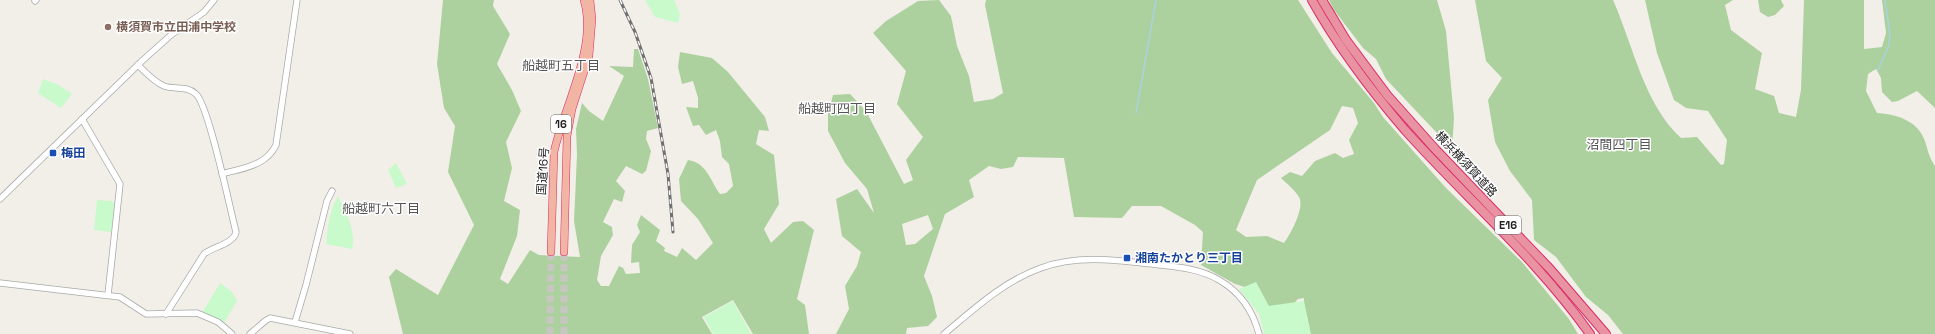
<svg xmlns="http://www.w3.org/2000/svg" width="1935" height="334" font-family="'Space Grotesk','Noto Sans JP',sans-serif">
  <rect width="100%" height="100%" fill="#f2efe9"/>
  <!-- forest -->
  <g fill="#add19e" fill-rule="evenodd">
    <path d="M 443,0 L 494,0 L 493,6 L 510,34 L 497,64 L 512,90 L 521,111 L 506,142 L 512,168 L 504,201 L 520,210 L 517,236 L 500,279 L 508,284 L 530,250 L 539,255 L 580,257 L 574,221 L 577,155 L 576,129 L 582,103 L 589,111 L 603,121 L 624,76 L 609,66 L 633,67 L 634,49 L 638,49 L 648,79 L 658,128 L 647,131 L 646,139 L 651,151 L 646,171 L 642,174 L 626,166 L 616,181 L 625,191 L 622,202 L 614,199 L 603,222 L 612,227 L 613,235 L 601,256 L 597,280 L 601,286 L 609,286 L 619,266 L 623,268 L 626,274 L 640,273 L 639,262 L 631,263 L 632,245 L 640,232 L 637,225 L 641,215 L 660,230 L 656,241 L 665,248 L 664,251 L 677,257 L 682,248 L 696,260 L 713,243 L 698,219 L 681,201 L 679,179 L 688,160 C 707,163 710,180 720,194 L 726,193 L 733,186 L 729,164 L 722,157 L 720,141 L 716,130 L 706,135 L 699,125 L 693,126 L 686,107 L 698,108 L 698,98 L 693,81 L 682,84 L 678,67 L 680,52 L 712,58 L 728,72 L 765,117 L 769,131 L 759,130 L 756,144 L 774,155 L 779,204 L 764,229 L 771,243 L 793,222 L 803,221 L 814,230 L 797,299 L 805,305 L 809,334 L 753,334 L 733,300 L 702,317 L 712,334 L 403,334 L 389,277 L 396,269 L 438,295 L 474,225 L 448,172 L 455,126 L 444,108 L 437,64 Z"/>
    <path d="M 939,0 L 951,16 L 957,46 L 969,76 L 974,102 L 993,99 L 1003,93 L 985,5 L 986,0 L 1298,0 L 1332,53 L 1374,103 L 1383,117 L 1446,188 L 1522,262 L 1569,319 L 1578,334 L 1300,334 L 1303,327 L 1304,298 L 1298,299 L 1287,311 L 1259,309 L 1248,288 L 1235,284 L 1201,265 L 1203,232 L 1195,225 L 1161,206 L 1132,206 L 1122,218 L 1074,217 L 1064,158 L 1018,157 L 1013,167 L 1001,169 L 989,166 L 969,180 L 974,197 L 945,214 L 924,276 L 932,296 L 937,317 L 928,326 L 907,328 L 906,334 L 836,334 L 849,309 L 845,286 L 857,266 L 861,252 L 842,236 L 836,199 L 857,189 L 874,213 L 867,189 L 845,163 L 828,131 L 828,114 L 833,95 L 850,94 L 866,111 L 904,184 L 913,180 L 906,160 L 923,137 L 897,104 L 906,71 L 873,33 L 886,21 L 918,1 ZM 1342,106 L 1353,108 L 1358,123 L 1349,140 L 1354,154 L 1343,158 L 1335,153 L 1315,161 L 1302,176 L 1290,172 L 1281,178 C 1287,184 1295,190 1299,197 C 1305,207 1291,234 1284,243 L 1267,236 L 1246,237 L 1236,230 L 1257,180 L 1330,130 ZM 928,215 L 933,229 L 915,244 L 906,245 L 902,224 Z"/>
    <polygon points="1329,0 1437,0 1446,31 1454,118 1452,149 1386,79 1376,59 1363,48 1334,10"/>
    <path d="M 1475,0 L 1613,0 C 1633,45 1644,104 1681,138 L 1697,137 L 1721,165 L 1724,164 L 1727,140 L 1708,111 L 1686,108 L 1674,100 L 1657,53 L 1645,0 L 1733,0 L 1725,5 L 1731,30 L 1762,53 L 1755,89 L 1774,96 L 1779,113 L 1796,117 L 1801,90 L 1804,0 L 1864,0 L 1864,49 L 1882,47 L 1886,33 L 1882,0 L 1935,0 L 1935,108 L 1917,91 L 1898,101 L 1892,102 L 1882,92 L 1881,78 L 1876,69 L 1868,74 L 1866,91 L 1877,113 C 1897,114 1918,121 1925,141 C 1928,151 1929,157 1935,166 L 1935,334 L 1623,334 L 1608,315 L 1586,297 L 1556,257 L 1534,240 L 1532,200 L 1510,171 L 1495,142 L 1488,100 L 1502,78 L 1486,61 Z"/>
    <polygon points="1758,0 1781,0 1784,6 1775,15 1768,17 1760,12"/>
  </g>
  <!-- park -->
  <g fill="#c8facc">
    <polygon points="645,0 674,0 680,14 678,23 655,17"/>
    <polygon points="43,79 59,85 72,94 61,108 38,93"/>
    <polygon points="396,163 407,184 396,188 388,170"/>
    <path d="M 338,196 C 345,210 357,233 352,249 L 326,244 C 328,228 329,210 338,196 Z"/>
    <polygon points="97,200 112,201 115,205 111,232 94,230"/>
    <polygon points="1256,282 1269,306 1304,301 1311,334 1264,334 1259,314 1239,289"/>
    <polygon points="220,283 232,292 237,301 224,323 202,313"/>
    <polygon points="733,301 751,334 713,334 704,317"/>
  </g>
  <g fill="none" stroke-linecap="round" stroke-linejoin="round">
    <!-- stream -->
    <g stroke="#aad3df" stroke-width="1.5">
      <polyline points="1878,70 1889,45 1890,35 1885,0"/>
      <polyline points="1136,113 1156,0"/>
    </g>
    <!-- trunk-tunnel -->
    <g stroke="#c8c6c1" stroke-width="7" stroke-dasharray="7 3.5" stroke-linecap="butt">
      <polyline points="550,334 551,252"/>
      <polyline points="564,334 564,252"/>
    </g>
    <defs>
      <g id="tertiary">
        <polyline points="35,1 36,0"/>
        <path d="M 138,65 C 145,72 154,82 164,86 C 175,90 186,85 196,94 C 209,106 230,209 236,232 C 234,244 212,247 204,254 L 166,314"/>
        <polyline points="82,119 120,184 108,295"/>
        <path d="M 222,174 C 243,168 266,166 276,145 L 297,0"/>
        <polyline points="0,199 143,60 171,35 204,12 214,0"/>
        <polyline points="0,283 120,297 146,314 197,313 218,322 232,334"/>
        <polyline points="295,322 306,285 327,201 332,191"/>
        <polyline points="250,334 265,321 270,318 350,334"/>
        <path d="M 944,334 C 974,309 1004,281 1041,268 C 1077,255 1115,260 1152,264 C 1175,267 1199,268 1219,280 C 1240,292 1253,311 1259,334"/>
      </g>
      <g id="trunk">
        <path d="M 551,252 L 554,152 C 564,106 598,47 584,0"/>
        <polyline points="564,252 567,136 572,109 589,56 592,19 590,0"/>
      </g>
      <g id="motorway">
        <path d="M 1312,0 C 1338,47 1370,89 1405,130 C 1466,198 1537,259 1590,334"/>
        <polyline points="1322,0 1346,40 1387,95 1436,150 1550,269 1606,334"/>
      </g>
    </defs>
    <!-- tertiary casing -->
    <use href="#tertiary" stroke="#a9a9a9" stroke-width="7"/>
    <!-- trunk casing -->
    <use href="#trunk" stroke="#dc2a67" stroke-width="8"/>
    <!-- motorway casing -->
    <use href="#motorway" stroke="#dc2a67" stroke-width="10"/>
    <!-- tertiary -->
    <use href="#tertiary" stroke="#fff" stroke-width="5.5"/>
    <!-- trunk -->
    <use href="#trunk" stroke="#f2b4a3" stroke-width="7"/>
    <!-- motorway -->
    <use href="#motorway" stroke="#e892a2" stroke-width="8"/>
    <defs>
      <polyline id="rail" points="620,0 635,32 651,78 668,174 673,232"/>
    </defs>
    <!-- rail casing -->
    <use href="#rail" stroke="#707070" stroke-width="3"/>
    <!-- rail -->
    <use href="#rail" stroke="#fff" stroke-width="1.5" stroke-dasharray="4.5" stroke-linecap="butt"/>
  </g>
  <!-- markers -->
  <circle fill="#8d6e63" stroke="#fff" stroke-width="1.5" cx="108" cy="27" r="4"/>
  <g fill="#1a4fb4" stroke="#fff" stroke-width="1.5">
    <rect x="49" y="149" width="8" height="8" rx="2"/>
    <rect x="1123" y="254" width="8" height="8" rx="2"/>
  </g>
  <g text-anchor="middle" stroke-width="3" stroke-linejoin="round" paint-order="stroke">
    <!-- shield labels -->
    <g fill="#fff" stroke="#646464" stroke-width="1">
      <rect x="551" y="115" width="20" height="18" rx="3"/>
      <rect x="1495" y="216" width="26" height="18" rx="3"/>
    </g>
    <g font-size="11" font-weight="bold" fill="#222">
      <text x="561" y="128">16</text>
      <text x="1508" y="229">E16</text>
    </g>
    <!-- education labels -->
    <g font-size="12" font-weight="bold" fill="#785e54" stroke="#fff" text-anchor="start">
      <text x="116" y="31">横須賀市立田浦中学校</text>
    </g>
    <!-- transit labels -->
    <g font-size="12" font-weight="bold" fill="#164399" stroke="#fff" text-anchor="start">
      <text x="61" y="157">梅田</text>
      <text x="1135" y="262">湘南たかとり三丁目</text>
    </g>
    <!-- street labels -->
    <g font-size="12" fill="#222" stroke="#fff">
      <text transform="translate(1466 164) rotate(47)" y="4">横浜横須賀道路</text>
      <text transform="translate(543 171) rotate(-86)" y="4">国道16号</text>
    </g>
    <!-- neighbourhood labels -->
    <g font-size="13" fill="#555" stroke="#fff">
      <text x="561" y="70">船越町五丁目</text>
      <text x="837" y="113">船越町四丁目</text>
      <text x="1619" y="149">沼間四丁目</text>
      <text x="381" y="213">船越町六丁目</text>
    </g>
  </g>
</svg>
